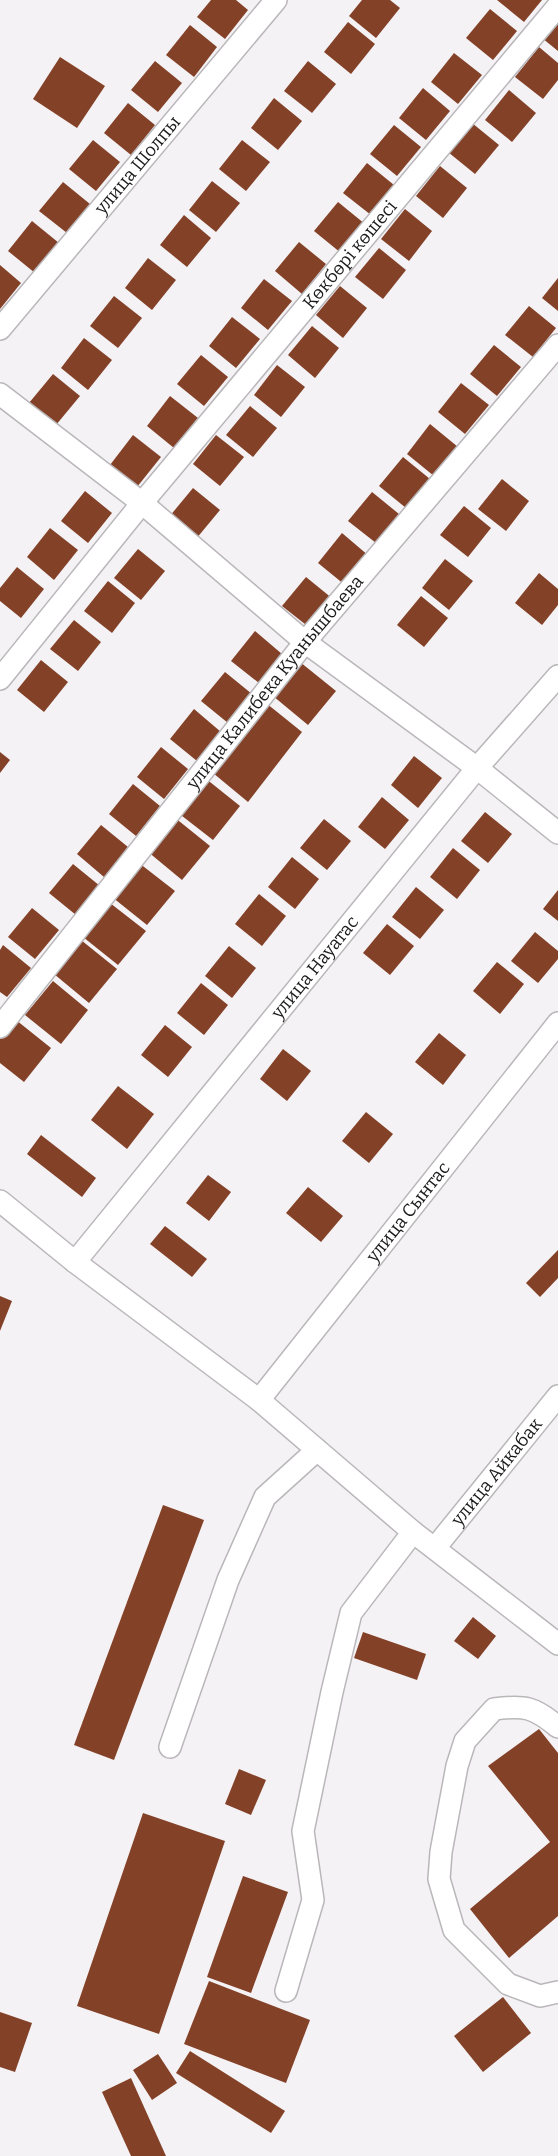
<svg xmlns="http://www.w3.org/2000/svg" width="558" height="2156" font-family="Bitter,serif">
  <rect width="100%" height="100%" fill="#f5f2f5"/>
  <!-- building -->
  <g fill="#834127">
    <polygon points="211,0 236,0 248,10 225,39 197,17"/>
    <polygon points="362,0 390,0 400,8 376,38 349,16"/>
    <polygon points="497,0 542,0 524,22"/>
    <polygon points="490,9 517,31 493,60 466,38"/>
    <polygon points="558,18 558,51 542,38"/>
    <polygon points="348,22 375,44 351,74 324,52"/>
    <polygon points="190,25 217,47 194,77 166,55"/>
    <polygon points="539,47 558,63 558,80 543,99 515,77"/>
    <polygon points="454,53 482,75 458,104 431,82"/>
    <polygon points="60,57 105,86 77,128 33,99"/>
    <polygon points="155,61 182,83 158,112 131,90"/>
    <polygon points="308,61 336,84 312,113 284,91"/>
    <polygon points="423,88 450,111 426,140 399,118"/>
    <polygon points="509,90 536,113 512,142 485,120"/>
    <polygon points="274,98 302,121 278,150 251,128"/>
    <polygon points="128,103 155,125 131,155 104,133"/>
    <polygon points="472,123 499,145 475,174 448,152"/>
    <polygon points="394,125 421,147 397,176 370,154"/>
    <polygon points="93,140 120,162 96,191 69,169"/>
    <polygon points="242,140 270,162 246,191 219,169"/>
    <polygon points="367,163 394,185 371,215 343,193"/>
    <polygon points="440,166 467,188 443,218 416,196"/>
    <polygon points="212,181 240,203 216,232 189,210"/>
    <polygon points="63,182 90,204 67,233 39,211"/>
    <polygon points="338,202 365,224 341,253 314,231"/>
    <polygon points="405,209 432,231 409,261 381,239"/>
    <polygon points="184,215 211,238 187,267 160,245"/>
    <polygon points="32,221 59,243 35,273 8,251"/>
    <polygon points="299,242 326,264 302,294 275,271"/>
    <polygon points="379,248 406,270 383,299 355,277"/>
    <polygon points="148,258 176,280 152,310 125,288"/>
    <polygon points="0,265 21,283 0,309"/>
    <polygon points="558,278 558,311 542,298"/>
    <polygon points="264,279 292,301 268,330 241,308"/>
    <polygon points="340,286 367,308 343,338 316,315"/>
    <polygon points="114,296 142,318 118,348 90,326"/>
    <polygon points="529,306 556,328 533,357 505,335"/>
    <polygon points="232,317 260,339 236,368 209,346"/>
    <polygon points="312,326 339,348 315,378 288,355"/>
    <polygon points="84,338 112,360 88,390 61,368"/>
    <polygon points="494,345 521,367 497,396 470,374"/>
    <polygon points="201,355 228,377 204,406 177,384"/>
    <polygon points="277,365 305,387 281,417 254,395"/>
    <polygon points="53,374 80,396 56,425 29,403"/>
    <polygon points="461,383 489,405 465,434 438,412"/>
    <polygon points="170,396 198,418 174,448 147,426"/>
    <polygon points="250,406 277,428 253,457 226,435"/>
    <polygon points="430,424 458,447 434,476 407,454"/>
    <polygon points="133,435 161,457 137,487 110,465"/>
    <polygon points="216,435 244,457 220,486 193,464"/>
    <polygon points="403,457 430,479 406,508 379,486"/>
    <polygon points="502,479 529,501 506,531 478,509"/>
    <polygon points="193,488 220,510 196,539 169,517"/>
    <polygon points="85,491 112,513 88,543 61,521"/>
    <polygon points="372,492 399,514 376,543 348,521"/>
    <polygon points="464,506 491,528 468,557 440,535"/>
    <polygon points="50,528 78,550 54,580 27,557"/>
    <polygon points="342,533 369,556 345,585 318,563"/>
    <polygon points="138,549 165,571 141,600 114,578"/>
    <polygon points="445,559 473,581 449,610 422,588"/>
    <polygon points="17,567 44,589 21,618 0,601 0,588"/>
    <polygon points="539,573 558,589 558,605 542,625 515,603"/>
    <polygon points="306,577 333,599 310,628 282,606"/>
    <polygon points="108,581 135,603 112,633 84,611"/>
    <polygon points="421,596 448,618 424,647 397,625"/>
    <polygon points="74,620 101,642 78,671 50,649"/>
    <polygon points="255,631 282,654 259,683 231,661"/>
    <polygon points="41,660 68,682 44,712 17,690"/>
    <polygon points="300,662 336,691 308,725 273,696"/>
    <polygon points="225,672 252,694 228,723 201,701"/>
    <polygon points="266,703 302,732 248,802 213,773"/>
    <polygon points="194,709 221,732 197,761 170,739"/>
    <polygon points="161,747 188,769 164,799 137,777"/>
    <polygon points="0,752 10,760 0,773"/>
    <polygon points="414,756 442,778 418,808 391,785"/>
    <polygon points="205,778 240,806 213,840 177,812"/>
    <polygon points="133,784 160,806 136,836 109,814"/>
    <polygon points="382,797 409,820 385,849 358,827"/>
    <polygon points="485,812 512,834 488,863 461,841"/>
    <polygon points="174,817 210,846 182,880 147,851"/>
    <polygon points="324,819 351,841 327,870 300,848"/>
    <polygon points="101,825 128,847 104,877 77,854"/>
    <polygon points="453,848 480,870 457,899 430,877"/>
    <polygon points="292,857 319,879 295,909 268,887"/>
    <polygon points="139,863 175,891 147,925 112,897"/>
    <polygon points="73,864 100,886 76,915 49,893"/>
    <polygon points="416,887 444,910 420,939 392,917"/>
    <polygon points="558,890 558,921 543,909"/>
    <polygon points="259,894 286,916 262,946 235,924"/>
    <polygon points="110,903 146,931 118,965 83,937"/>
    <polygon points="32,908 59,930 35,959 8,937"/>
    <polygon points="387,924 414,946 390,975 363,953"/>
    <polygon points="535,932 558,951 558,959 538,983 511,961"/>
    <polygon points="81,940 117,969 89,1003 54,974"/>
    <polygon points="3,945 31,968 7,997 0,992 0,950"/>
    <polygon points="229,946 256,968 232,998 205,976"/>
    <polygon points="497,962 524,984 500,1014 473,991"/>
    <polygon points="53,981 88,1010 61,1044 25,1015"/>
    <polygon points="201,983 228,1005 204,1035 177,1013"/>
    <polygon points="16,1020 51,1048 24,1082 0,1063 0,1039"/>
    <polygon points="165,1025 192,1047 168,1077 141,1055"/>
    <polygon points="439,1033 466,1055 443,1085 415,1062"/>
    <polygon points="283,1049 311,1071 287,1101 260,1079"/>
    <polygon points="118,1086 154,1114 127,1149 91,1120"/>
    <polygon points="366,1112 393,1134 369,1163 342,1141"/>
    <polygon points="41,1135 96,1178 82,1197 27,1154"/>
    <polygon points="208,1175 231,1192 209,1221 186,1203"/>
    <polygon points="308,1187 343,1216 321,1242 286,1213"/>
    <polygon points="165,1226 207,1259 192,1277 150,1244"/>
    <polygon points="558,1250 558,1278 540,1297 526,1283"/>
    <polygon points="0,1296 12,1301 0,1331"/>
    <polygon points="163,1505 204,1520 114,1760 74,1745"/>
    <polygon points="473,1617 496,1636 478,1659 454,1641"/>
    <polygon points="363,1632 426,1654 417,1680 354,1658"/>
    <polygon points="539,1729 558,1753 558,1916 509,1958 470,1909 550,1842 488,1766"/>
    <polygon points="239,1769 266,1780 251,1815 225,1804"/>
    <polygon points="143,1813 225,1841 159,2034 77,2006"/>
    <polygon points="243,1876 288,1892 251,1993 207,1977"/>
    <polygon points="209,1981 310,2020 286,2083 184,2044"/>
    <polygon points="503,1997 531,2033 483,2072 454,2036"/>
    <polygon points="0,2012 32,2023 15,2072 0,2067"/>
    <polygon points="190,2051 285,2111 271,2133 176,2073"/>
    <polygon points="158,2054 177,2083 152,2100 133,2070"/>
    <polygon points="131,2078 166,2156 131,2156 102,2092"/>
  </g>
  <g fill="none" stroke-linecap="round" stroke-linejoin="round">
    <defs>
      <g id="minor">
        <path id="s1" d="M 0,329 L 276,0"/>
        <polyline points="0,394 142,503 305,642 477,768 558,833"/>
        <path id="s2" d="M 0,679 L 142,503 L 558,6"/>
        <path id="s3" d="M 0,1027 L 305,642 L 558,345"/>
        <polyline points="0,1201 75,1262 259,1400 413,1532 558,1644"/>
        <path id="s4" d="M 75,1262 L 477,768 L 558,676"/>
        <path id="s5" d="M 259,1400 L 558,1023"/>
        <path id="s6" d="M 435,1548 L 558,1396"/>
        <path d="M 558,1727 C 534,1707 525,1705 494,1709 L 465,1741 L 457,1766 L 441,1852 L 439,1879 L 454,1930 L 508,1984 L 540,1996 L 558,1992"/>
        <polyline points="170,1747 228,1580 265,1497 317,1450"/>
        <polyline points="286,1991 313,1900 303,1831 332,1692 351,1613 413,1532"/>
      </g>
    </defs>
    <!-- minor casing -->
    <use href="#minor" stroke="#bab7ba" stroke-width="24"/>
    <!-- minor -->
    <use href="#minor" stroke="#fff" stroke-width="21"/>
  </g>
  <g text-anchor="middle" stroke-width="6" stroke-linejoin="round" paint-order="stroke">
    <!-- street labels -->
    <g font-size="18" fill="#1b1a1b" stroke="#f5f2f5">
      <text dy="6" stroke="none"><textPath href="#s1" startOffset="214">улица Шолпы</textPath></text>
      <text dy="6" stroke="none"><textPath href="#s2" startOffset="550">Көкбөрі көшесі</textPath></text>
      <text dy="6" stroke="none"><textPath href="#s3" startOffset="441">улица Калибека Куанышбаева</textPath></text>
      <text dy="6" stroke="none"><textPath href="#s4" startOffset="380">улица Науатас</textPath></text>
      <text dy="6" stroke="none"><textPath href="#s5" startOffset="240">улица Сынтас</textPath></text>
      <text dy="6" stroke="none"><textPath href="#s6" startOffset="98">улица Айкабак</textPath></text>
    </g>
  </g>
</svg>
